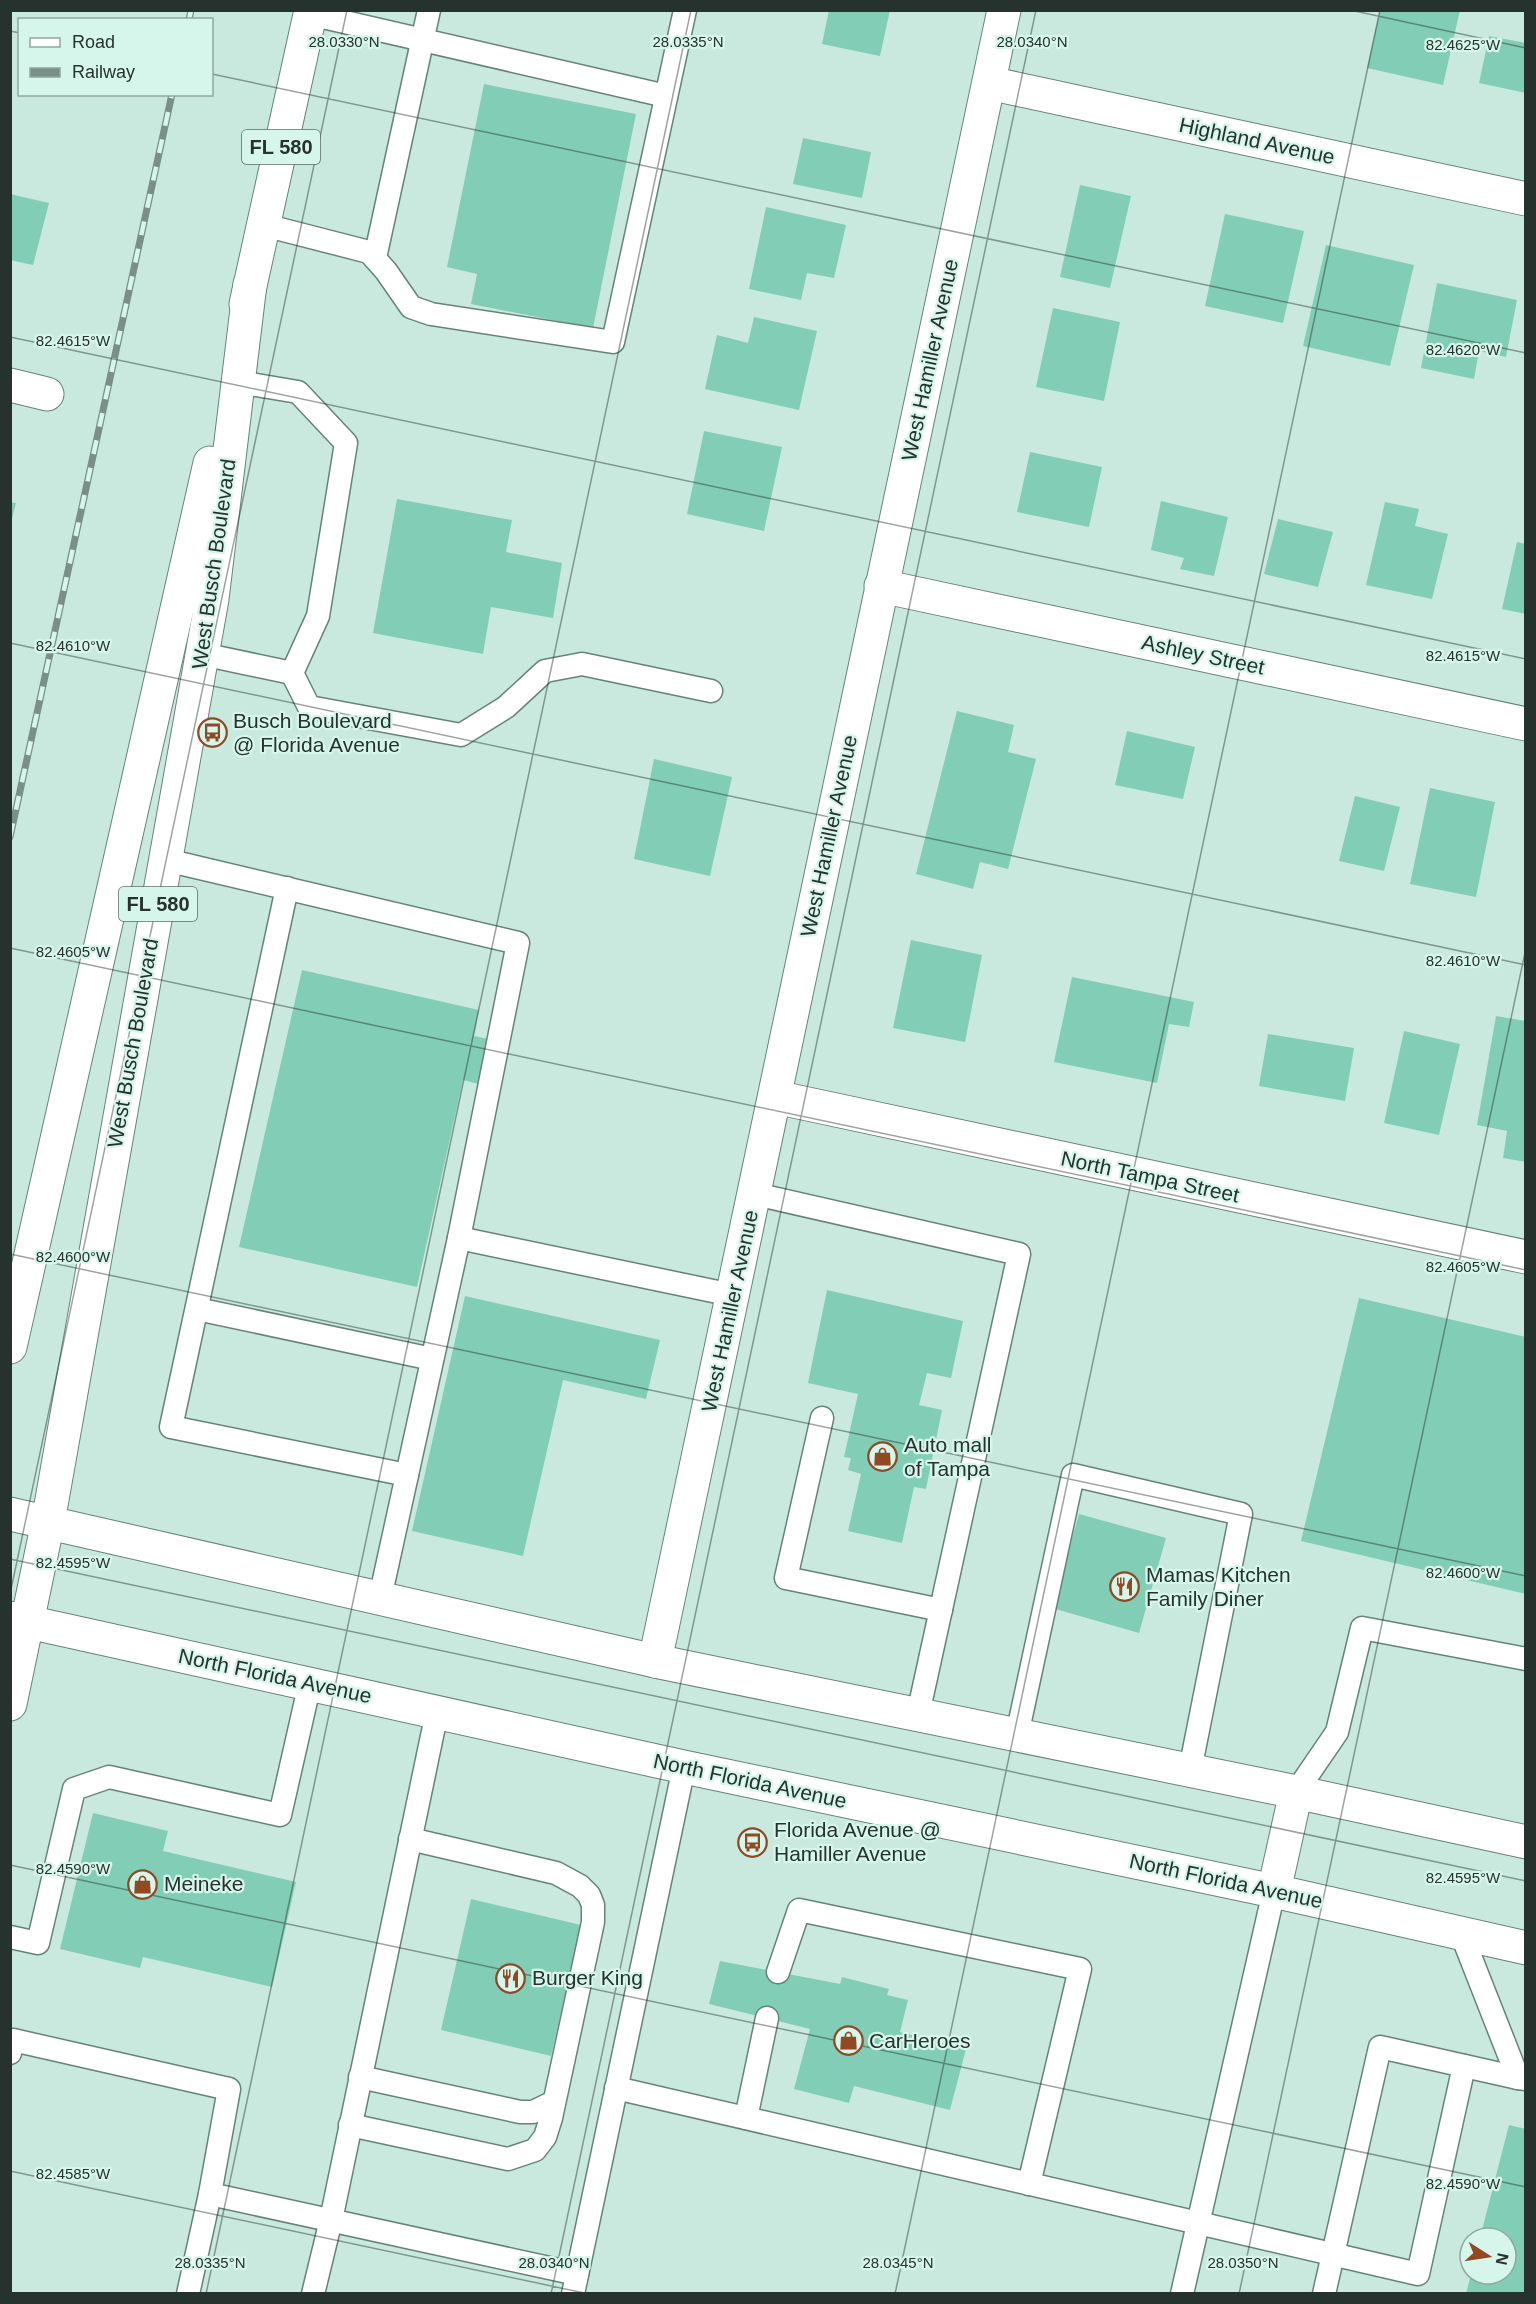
<svg xmlns="http://www.w3.org/2000/svg" width="1536" height="2304" font-family="Arial,sans-serif">
  <rect width="100%" height="100%" fill="#cae9de"/>
  <!-- building -->
  <g fill="#82cdb6">
    <polygon points="829,10 890,10 880,56 822,44"/>
    <polygon points="1380,10 1460,10 1443,85 1367,68"/>
    <polygon points="1489,36 1526,43 1526,93 1479,83"/>
    <polygon points="484,84 636,114 593,328 471,304 477,274 447,267"/>
    <polygon points="803,138 871,152 862,198 793,184"/>
    <polygon points="1080,185 1131,196 1110,288 1060,277"/>
    <polygon points="10,194 49,203 33,265 10,260"/>
    <polygon points="766,207 846,225 834,278 807,273 801,300 749,289"/>
    <polygon points="1225,214 1304,231 1283,323 1205,306"/>
    <polygon points="1326,245 1414,265 1390,366 1303,346"/>
    <polygon points="1437,283 1517,300 1506,357 1479,351 1474,379 1421,368"/>
    <polygon points="1053,308 1120,322 1104,401 1036,387"/>
    <polygon points="754,317 817,331 799,410 705,389 717,335 748,343"/>
    <polygon points="704,431 782,447 764,531 687,514"/>
    <polygon points="1030,452 1102,467 1089,527 1017,512"/>
    <polygon points="397,499 512,520 506,552 562,563 553,618 491,607 483,654 373,633"/>
    <polygon points="1161,501 1228,517 1214,576 1180,569 1184,558 1151,550"/>
    <polygon points="10,502 16,503 11,523 10,523"/>
    <polygon points="1385,502 1419,509 1415,526 1448,534 1432,599 1366,585"/>
    <polygon points="1278,519 1333,532 1318,587 1264,574"/>
    <polygon points="1517,542 1526,544 1526,614 1502,609"/>
    <polygon points="957,711 1014,725 1008,752 1036,759 1008,869 980,862 973,889 916,874"/>
    <polygon points="1127,731 1195,747 1183,799 1115,785"/>
    <polygon points="654,759 732,777 710,876 634,859"/>
    <polygon points="1430,788 1495,802 1476,897 1410,884"/>
    <polygon points="1355,796 1400,807 1384,871 1339,861"/>
    <polygon points="911,940 982,955 965,1042 893,1028"/>
    <polygon points="302,970 479,1010 474,1036 504,1042 494,1088 463,1080 417,1287 239,1247"/>
    <polygon points="1072,977 1194,1002 1189,1027 1169,1024 1157,1083 1054,1062"/>
    <polygon points="1496,1016 1526,1021 1526,1162 1503,1158 1507,1131 1477,1125"/>
    <polygon points="1404,1031 1460,1044 1439,1135 1384,1123"/>
    <polygon points="1268,1034 1354,1048 1345,1101 1259,1086"/>
    <polygon points="827,1290 963,1321 951,1378 927,1373 919,1405 942,1410 926,1489 914,1487 902,1543 848,1531 861,1474 848,1470 851,1458 844,1457 858,1394 808,1383"/>
    <polygon points="465,1296 660,1340 646,1399 563,1380 523,1556 412,1531"/>
    <polygon points="1359,1298 1526,1337 1526,1594 1301,1541"/>
    <polygon points="1079,1514 1166,1538 1139,1633 1052,1608"/>
    <polygon points="93,1813 168,1831 163,1851 296,1882 272,1987 143,1957 140,1968 60,1949"/>
    <polygon points="471,1899 581,1925 551,2056 441,2030"/>
    <polygon points="720,1961 840,1984 842,1977 889,1989 887,1995 908,2000 900,2032 966,2049 950,2110 854,2086 849,2103 794,2089 810,2029 709,2004"/>
    <polygon points="1509,2125 1526,2129 1526,2294 1466,2294 1471,2274 1506,2274 1506,2238 1480,2238"/>
  </g>
  <g fill="none" stroke-linecap="round" stroke-linejoin="round">
    <defs>
      <g id="service">
        <polyline points="310,14 666,96"/>
        <polyline points="264,225 369,252 386,271 411,307 431,314 613,342 685,10"/>
        <polyline points="375,258 429,10"/>
        <polyline points="202,654 292,673 318,616 346,443 298,392 238,382"/>
        <polyline points="292,673 309,707 461,735 506,707 545,671 582,664 711,691"/>
        <polyline points="166,860 518,943 459,1238"/>
        <polyline points="287,888 171,1427 407,1475"/>
        <polyline points="755,1194 1019,1254 918,1714"/>
        <polyline points="197,1309 432,1359"/>
        <polyline points="822,1418 786,1578 941,1610"/>
        <polyline points="380,1598 459,1238 732,1295"/>
        <polyline points="1017,1735 1073,1475 1241,1514 1190,1770"/>
        <polyline points="1296,1792 1337,1732 1362,1628 1526,1659"/>
        <polyline points="1461,1933 1518,2078 1526,2079"/>
        <polyline points="10,1937 38,1943 74,1789 109,1777 280,1815 310,1683"/>
        <polyline points="778,1972 799,1910 1080,1969 1029,2184"/>
        <polyline points="10,2053 13,2040 229,2089 210,2194 577,2274"/>
        <polyline points="360,2077 520,2112 533,2112 554,2102"/>
        <polyline points="616,2088 1418,2274 1464,2066"/>
        <polyline points="746,2118 767,2018"/>
        <polyline points="350,2125 508,2159 535,2150 545,2137 551,2118 593,1922 593,1905 589,1895 580,1886 556,1873 410,1839"/>
        <polyline points="188,2294 210,2194"/>
        <polyline points="313,2294 331,2220 437,1712"/>
        <polyline points="573,2294 684,1767"/>
        <polyline points="1182,2294 1274,1891"/>
        <polyline points="1324,2294 1380,2047 1518,2078"/>
      </g>
      <g id="minor">
        <polyline points="989,83 1526,199"/>
        <polyline points="10,385 47,394"/>
        <polyline points="881,586 1526,724"/>
        <polyline points="775,1097 1526,1257"/>
        <polyline points="655,1661 1004,10"/>
      </g>
      <g id="primary">
        <polyline points="246,304 311,10"/>
        <polyline points="10,1347 210,463"/>
        <polyline points="10,1514 655,1661 1296,1792 1526,1842"/>
        <polyline points="10,1618 684,1767 1274,1891 1526,1948"/>
        <polyline points="10,1704 48,1522 212,599 250,284"/>
        <polyline points="1274,1891 1296,1792"/>
      </g>
    </defs>
    <!-- service casing -->
    <use href="#service" stroke="#668379" stroke-width="25"/>
    <!-- minor casing -->
    <use href="#minor" stroke="#668379" stroke-width="35"/>
    <!-- primary casing -->
    <use href="#primary" stroke="#668379" stroke-width="35"/>
    <!-- service -->
    <use href="#service" stroke="#fff" stroke-width="22"/>
    <!-- minor -->
    <use href="#minor" stroke="#fff" stroke-width="33"/>
    <!-- primary -->
    <use href="#primary" stroke="#fff" stroke-width="33"/>
    <defs>
      <g id="rail">
        <polyline points="189,20 191,10"/>
        <polyline points="10,837 172,94"/>
      </g>
    </defs>
    <!-- rail casing -->
    <use href="#rail" stroke="#798f87" stroke-width="7"/>
    <!-- rail -->
    <use href="#rail" stroke="#d7f6eb" stroke-width="4.5" stroke-dasharray="14" stroke-linecap="butt"/>
  </g>
  <!-- ticks -->
  <path fill="none" stroke="#26322d" stroke-width="1.5" stroke-opacity="0.45" d="M 1350,10 L 1526,48M 10,31 L 20,33M 212,74 L 1526,353M 10,337 L 1526,659M 10,643 L 1526,965M 10,948 L 1526,1270M 10,1254 L 1526,1576M 10,1559 L 1526,1881M 10,1594 L 347,10M 10,1865 L 1526,2187M 10,2171 L 589,2294M 206,2294 L 691,10M 551,2294 L 1036,10M 895,2294 L 1380,10M 1239,2294 L 1526,948"/>
  <!-- icons -->
  <defs>
    <symbol id="bus-ring" viewBox="-11 -11 22 22"><circle r="9.5" fill="#d7f6eb" stroke="#904923" stroke-width="1.5"/><path d="M-5-6H5V4H4V6H2V4H-2V6H-4V4H-5ZM-3.5-4V0h7V-4ZM-3.5 1.2v1.5H-2V1.2ZM2 1.2v1.5H3.5V1.2Z" fill="#904923"/></symbol>
    <symbol id="shop-ring" viewBox="-11 -11 22 22"><circle r="9.5" fill="#d7f6eb" stroke="#904923" stroke-width="1.5"/><path d="M-5-2.5h2.3a2.7 3.5 0 0 1 5.4 0H5L5.5 6h-11ZM-1.5-2.5h3a1.5 2.3 0 0 0-3 0Z" fill="#904923"/></symbol>
    <symbol id="restaurant-ring" viewBox="-11 -11 22 22"><circle r="9.5" fill="#d7f6eb" stroke="#904923" stroke-width="1.5"/><path d="M-5-6h1v4h1v-4h1v4h1v-4h1v5L-1.5 .5V6h-2V.5L-5-1ZM5-6V6H3V1.5H1.5Q1.5-4 5-6Z" fill="#904923"/></symbol>
  </defs>
  <g fill-rule="evenodd">
    <use href="#bus-ring" x="196" y="716" width="33" height="33"/>
    <use href="#shop-ring" x="866" y="1440" width="33" height="33"/>
    <use href="#restaurant-ring" x="1108" y="1570" width="33" height="33"/>
    <use href="#bus-ring" x="736" y="1826" width="33" height="33"/>
    <use href="#shop-ring" x="126" y="1868" width="33" height="33"/>
    <use href="#restaurant-ring" x="494" y="1962" width="33" height="33"/>
    <use href="#shop-ring" x="832" y="2024" width="33" height="33"/>
  </g>
  <g text-anchor="middle" stroke-width="4.5" stroke-linejoin="round" paint-order="stroke">
    <!-- shield labels -->
    <g fill="#d7f6eb" stroke="#5b6d66" stroke-width="1.5">
      <rect x="242" y="130" width="78" height="34" rx="4.5"/>
      <rect x="119" y="887" width="78" height="34" rx="4.5"/>
    </g>
    <g font-size="20" font-weight="bold" fill="#26322d">
      <text x="281" y="154">FL 580</text>
      <text x="158" y="911">FL 580</text>
    </g>
    <!-- street labels -->
    <g font-size="21" fill="#26322d" stroke="#d7f6eb">
      <text transform="translate(1257 141) rotate(12)" y="7">Highland Avenue</text>
      <text transform="translate(930 360) rotate(-78)" y="7">West Hamiller Avenue</text>
      <text transform="translate(214 564) rotate(-82)" y="7">West Busch Boulevard</text>
      <text transform="translate(1203 655) rotate(12)" y="7">Ashley Street</text>
      <text transform="translate(829 836) rotate(-78)" y="7">West Hamiller Avenue</text>
      <text transform="translate(133 1043) rotate(-80)" y="7">West Busch Boulevard</text>
      <text transform="translate(1150 1177) rotate(12)" y="7">North Tampa Street</text>
      <text transform="translate(730 1311) rotate(-78)" y="7">West Hamiller Avenue</text>
      <text transform="translate(275 1676) rotate(12)" y="7">North Florida Avenue</text>
      <text transform="translate(750 1781) rotate(12)" y="7">North Florida Avenue</text>
      <text transform="translate(1226 1881) rotate(12)" y="7">North Florida Avenue</text>
    </g>
    <!-- poi labels -->
    <g font-size="21" fill="#26322d" stroke="#d7f6eb" text-anchor="start">
      <text x="233" y="728">Busch Boulevard<tspan x="233" dy="24">@ Florida Avenue</tspan></text>
      <text x="904" y="1452">Auto mall<tspan x="904" dy="24">of Tampa</tspan></text>
      <text x="1146" y="1582">Mamas Kitchen<tspan x="1146" dy="24">Family Diner</tspan></text>
      <text x="774" y="1837">Florida Avenue @<tspan x="774" dy="24">Hamiller Avenue</tspan></text>
      <text x="164" y="1891">Meineke</text>
      <text x="532" y="1985">Burger King</text>
      <text x="869" y="2048">CarHeroes</text>
    </g>
  </g>
  <g font-size="15" text-anchor="middle" fill="#26322d" stroke="#d7f6eb" stroke-width="4.5" stroke-linejoin="round" paint-order="stroke">
    <text x="344" y="47">28.0330°N</text>
    <text x="688" y="47">28.0335°N</text>
    <text x="1032" y="47">28.0340°N</text>
    <text x="1463" y="50">82.4625°W</text>
    <text x="73" y="346">82.4615°W</text>
    <text x="1463" y="355">82.4620°W</text>
    <text x="73" y="651">82.4610°W</text>
    <text x="1463" y="661">82.4615°W</text>
    <text x="73" y="957">82.4605°W</text>
    <text x="1463" y="966">82.4610°W</text>
    <text x="73" y="1262">82.4600°W</text>
    <text x="1463" y="1272">82.4605°W</text>
    <text x="73" y="1568">82.4595°W</text>
    <text x="1463" y="1578">82.4600°W</text>
    <text x="73" y="1874">82.4590°W</text>
    <text x="1463" y="1883">82.4595°W</text>
    <text x="73" y="2179">82.4585°W</text>
    <text x="1463" y="2189">82.4590°W</text>
    <text x="210" y="2268">28.0335°N</text>
    <text x="554" y="2268">28.0340°N</text>
    <text x="898" y="2268">28.0345°N</text>
    <text x="1243" y="2268">28.0350°N</text>
  </g>
  <!-- border -->
  <rect width="1536" height="2304" fill="none" stroke="#26322d" stroke-width="24"/>
  <!-- legend -->
  <rect x="18" y="18" width="195" height="78" fill="#d7f6eb" stroke="#90a89f" stroke-width="1.5"/>
  <rect x="30" y="38" width="30" height="9" fill="#ffffff" stroke="#90a89f" stroke-width="1.5"/>
  <text x="72" y="48" font-size="18" fill="#26322d">Road</text>
  <rect x="30" y="68" width="30" height="9" fill="#798f87" stroke="#90a89f" stroke-width="1.5"/>
  <text x="72" y="78" font-size="18" fill="#26322d">Railway</text>
  <!-- north arrow -->
  <g transform="translate(1488 2256) rotate(102)"><circle r="28" fill="#d7f6eb" stroke="#90a89f" stroke-width="1.5"/>
  <path d="M0-4.5L10 22L0 15L-10 22Z" fill="#904923"/>
  <text y="-9" font-size="16" font-weight="bold" text-anchor="middle" fill="#26322d">N</text>
  </g>
</svg>
